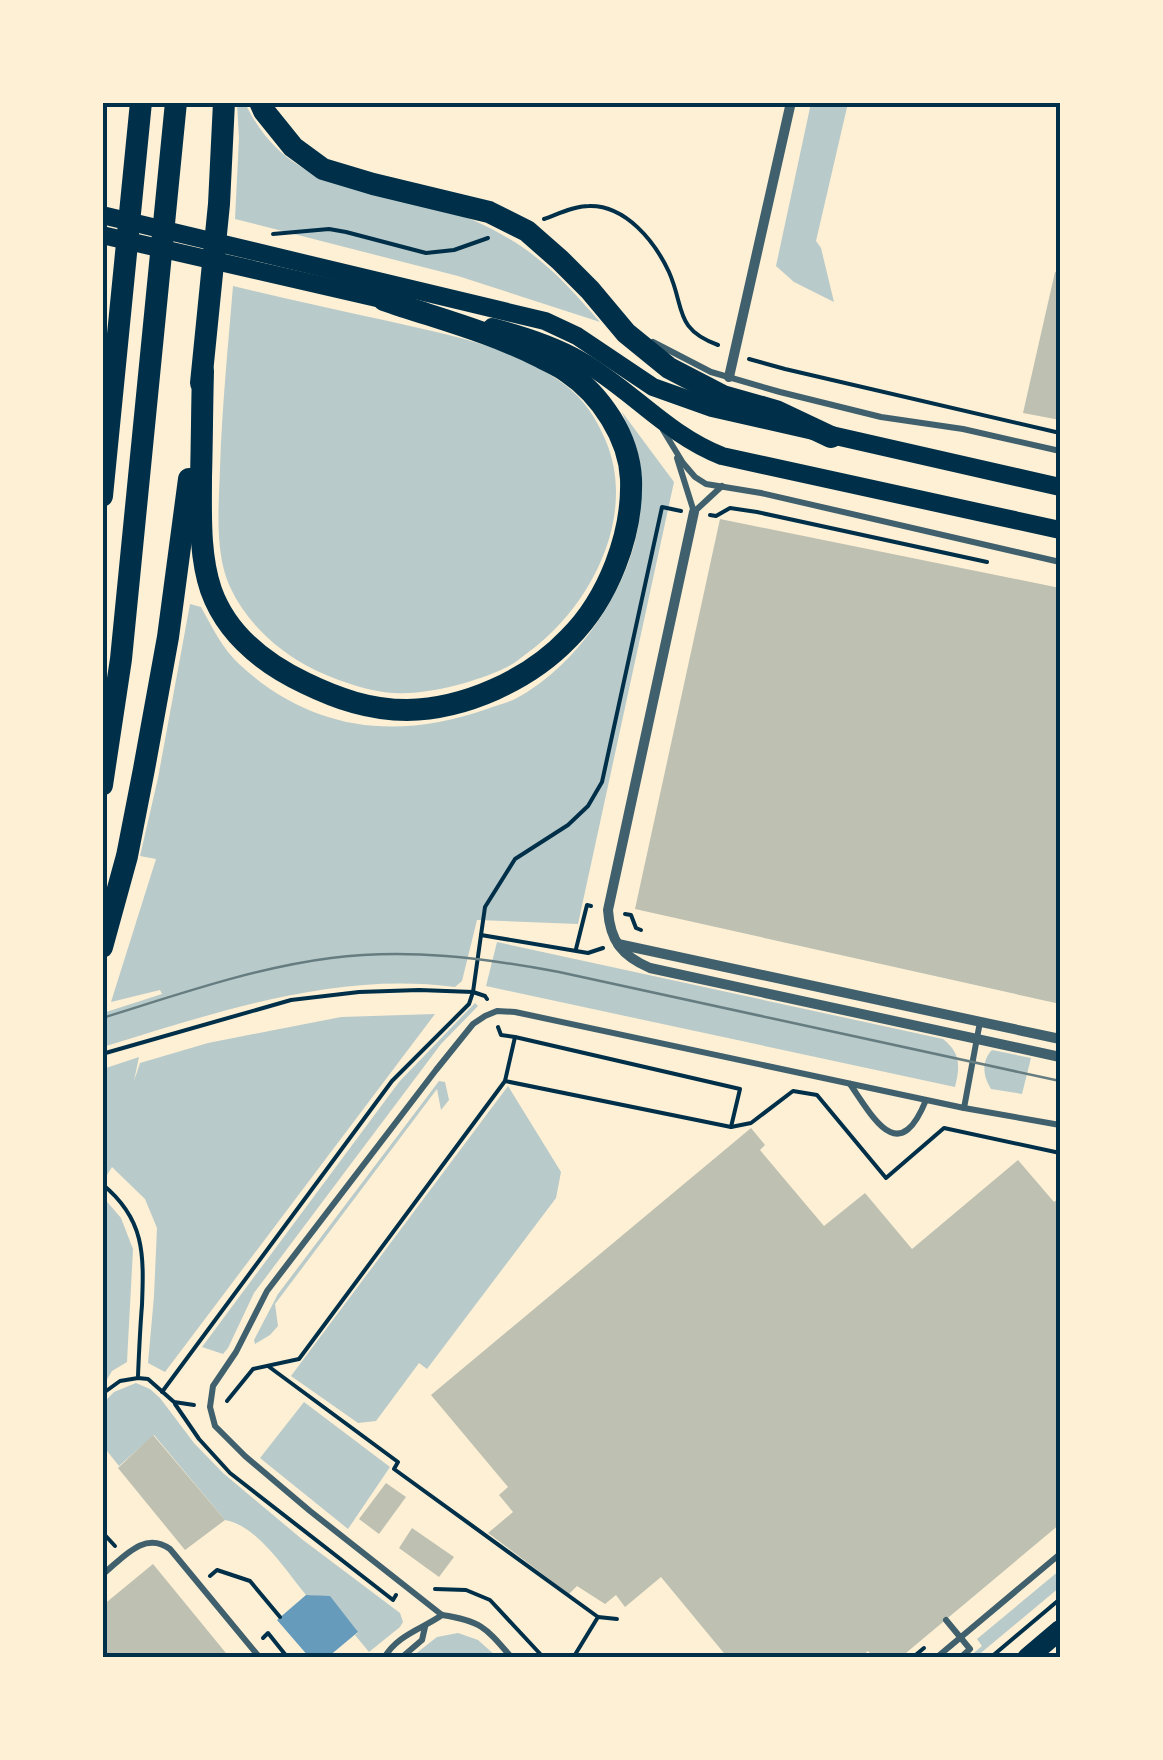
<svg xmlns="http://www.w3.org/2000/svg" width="1163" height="1760" font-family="'Titillium Web',sans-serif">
  <rect width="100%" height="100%" fill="#fdf0d5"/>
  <!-- green -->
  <g fill="#b9caca">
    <path d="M 237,103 L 245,103 C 294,205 389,183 475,221 C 534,248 558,274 600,322 L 458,276 L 235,219 L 239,138 Z"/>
    <polygon points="811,103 848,103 816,241 821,248 834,302 794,282 776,266"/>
    <path d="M 233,286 C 284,298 336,310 388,321 C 449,335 513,346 565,385 C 583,398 596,418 605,439 C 638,514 592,605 530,651 C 522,657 514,664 505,668 C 476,682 427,695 395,693 C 370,692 338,681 315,670 C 279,652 248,625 230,587 C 214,552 219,505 220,468 C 222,407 228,347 233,286 Z"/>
    <path d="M 622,412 L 674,482 L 578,924 L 477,920 L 462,981 L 455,987 C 336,971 218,1012 106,1046 L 103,1039 L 103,1013 L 162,994 L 160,990 L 111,1002 L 156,859 L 140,856 L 158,778 L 190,604 L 201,607 C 212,627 222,648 239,664 C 311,731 396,741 487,709 C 496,705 507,703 515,699 C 579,666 637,579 640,508 C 641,490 640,465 635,447 C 632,435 626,423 622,412 Z"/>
    <path d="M 497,942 L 943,1039 C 961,1053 960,1067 955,1087 L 486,986 Z"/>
    <polygon points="475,1003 478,1006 441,1044 254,1293 228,1348 223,1354 202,1347 399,1082"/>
    <polygon points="435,1014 165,1372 148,1363 154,1296 157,1228 145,1199 112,1167 107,1175 103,1172 103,1069 139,1057 134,1081 140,1063 208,1043 341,1017"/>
    <path d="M 992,1050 L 1031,1058 L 1022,1094 L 991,1089 C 983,1077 981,1061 992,1050 Z"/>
    <polygon points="439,1081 445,1082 449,1100 441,1110 437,1089 275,1304 278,1326 270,1335 255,1344 254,1340 278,1294"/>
    <polygon points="508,1086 561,1172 556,1198 427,1369 419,1363 376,1421 358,1423 291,1376"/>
    <polygon points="103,1197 121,1218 133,1249 127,1362 112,1371 103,1386"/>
    <path d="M 136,1383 L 150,1389 L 160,1398 L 194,1443 L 223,1473 L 303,1540 L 400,1613 L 403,1622 L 400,1627 L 369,1652 L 355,1635 L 358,1633 L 330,1597 L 306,1595 C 286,1571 257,1525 225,1520 L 154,1435 L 119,1466 L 103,1446 L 102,1404 L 114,1392 Z"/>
    <polygon points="304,1402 390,1467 348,1529 260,1458"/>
    <polygon points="1060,1570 1060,1587 976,1657 969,1657 982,1646 977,1639"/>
    <polygon points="458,1633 478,1640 497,1657 416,1658 414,1655 437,1637"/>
  </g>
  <!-- water -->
  <polygon fill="#669bbc" points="306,1595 330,1596 358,1632 328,1657 309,1657 277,1620"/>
  <!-- building -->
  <g fill="#bec0b2">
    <polygon points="1055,272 1060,273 1060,420 1023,413"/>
    <polygon points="720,519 1060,588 1060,1004 635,909"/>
    <polygon points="751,1128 765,1145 760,1150 824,1226 865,1193 912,1249 1018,1160 1054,1202 1060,1197 1060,1524 900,1658 874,1658 868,1651 860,1658 728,1658 661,1577 625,1607 616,1595 605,1604 577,1586 569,1594 488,1533 513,1512 499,1495 508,1487 431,1395"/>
    <polygon points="153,1435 225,1520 185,1550 118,1468"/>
    <polygon points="386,1483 406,1497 379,1534 359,1519"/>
    <polygon points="412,1528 454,1557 439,1577 399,1548"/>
    <polygon points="153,1564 230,1658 102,1658 102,1606"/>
  </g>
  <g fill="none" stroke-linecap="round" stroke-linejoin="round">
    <!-- path -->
    <g stroke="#003049" stroke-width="4">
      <path d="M 544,219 C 558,214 574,206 589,206 C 626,205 655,242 669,272 C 685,308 674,329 718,345"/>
      <polyline points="273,234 329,229 346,232 426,253 454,250 488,238"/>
      <polyline points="749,359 785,369 1060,433"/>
      <polyline points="710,515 716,516 730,508 757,512 987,562"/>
      <polyline points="625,914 631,915 636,928 641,930"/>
      <polyline points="481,935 485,907 515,859 568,825 588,806 602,782 662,507 681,511"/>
      <polyline points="576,949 587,905 591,906"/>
      <polyline points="498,1027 501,1035 515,1037"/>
      <polyline points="102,1054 291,1000 359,992 419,990 473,992 481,935 588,953 603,948"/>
      <polyline points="505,1081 515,1037 740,1089 731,1127"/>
      <path d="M 102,1184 C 145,1219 144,1254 142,1305 C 140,1329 139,1352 138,1376"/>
      <polyline points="268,1366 398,1462 394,1469 598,1617 573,1658"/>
      <polyline points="162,1392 392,1081 469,1004 473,992 485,996 487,999"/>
      <polyline points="102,1394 120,1381 138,1378 148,1379 174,1402 194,1405"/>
      <polyline points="227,1401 253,1369 299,1359 505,1081 731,1127 751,1123 793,1091 817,1095 886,1178 944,1128 1060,1153"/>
      <polyline points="175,1404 199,1439 230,1473 393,1600 396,1595"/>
      <polyline points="103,1533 115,1546"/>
      <polyline points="210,1576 217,1570 250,1581 280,1617"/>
      <polyline points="435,1589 466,1590 490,1600 544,1658"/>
      <polyline points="598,1617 617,1619"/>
      <polyline points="263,1638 268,1633 288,1658"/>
      <polyline points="912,1658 924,1648"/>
      <polyline points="990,1658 1060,1599"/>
    </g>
    <!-- service -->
    <g stroke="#3f606c" stroke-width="6">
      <polyline points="653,342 711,372 780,392 881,417 963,429 1060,451"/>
      <polyline points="663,430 683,463 695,477 706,484 761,493 1060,562"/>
      <polyline points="677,458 694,512 722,486"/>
      <path d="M 850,1084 C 874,1119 899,1167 926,1100"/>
      <polyline points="964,1108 980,1022"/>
      <path d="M 102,1575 C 123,1558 144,1530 170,1549 L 260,1658"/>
      <polyline points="946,1620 970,1649 960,1658"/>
      <path d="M 384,1658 C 397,1635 422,1629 442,1615"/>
      <polyline points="401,1658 422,1640 425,1627"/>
      <path d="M 512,1658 C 486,1628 482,1621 442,1615 L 310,1511 L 245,1456 L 215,1426 L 210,1407 L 213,1386 L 236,1352 L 267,1291 L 436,1070 L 473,1024 L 485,1016 L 497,1011 L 515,1012 L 964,1108 L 1060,1125"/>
      <polyline points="936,1658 1060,1554"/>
    </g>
    <!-- minor -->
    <g stroke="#3f606c" stroke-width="10">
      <polyline points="729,377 791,102"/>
      <path d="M 694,512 L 608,910 C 610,941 622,956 650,968 L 1060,1057"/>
      <polyline points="618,944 1060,1039"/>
    </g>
    <!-- secondary -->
    <g stroke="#003049" stroke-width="18">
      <polyline points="102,215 545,321 577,336 653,387 712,408 1060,487"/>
      <polyline points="102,235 394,302"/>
      <path d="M 492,327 C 523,335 552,344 580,360 C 631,389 666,434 722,456 L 1060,530"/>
    </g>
    <!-- primary -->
    <polyline stroke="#003049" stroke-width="20" points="1027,1658 1060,1630"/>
    <!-- motorway -->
    <g stroke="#003049" stroke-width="22">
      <polyline points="260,102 264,111 293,147 323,169 373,184 489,212 527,231 560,260 590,290 626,333 669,368 723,396 776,411 831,437"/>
      <path d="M 203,371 C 202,406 202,441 201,477 C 201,513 199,555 211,590 C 227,635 263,663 305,683 C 338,699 370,710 407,710 C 465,709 529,680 569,638 C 608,599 633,535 631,479 C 629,437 601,395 567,372 C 559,366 549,362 540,357 C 491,332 436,318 384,300"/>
      <polyline points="201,383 219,204 224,102"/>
      <polyline points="102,496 141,102"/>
      <polyline points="102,785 121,659 176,102"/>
      <polyline points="102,947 127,856 144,769 168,637 189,479"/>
    </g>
    <!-- tram -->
    <path stroke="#657d81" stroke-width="2.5" d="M 102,1018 C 177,995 253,968 331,958 C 408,948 484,958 559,972 L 1060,1081"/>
  </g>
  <!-- border -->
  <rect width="1163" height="1760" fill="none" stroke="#fdf0d5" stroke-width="210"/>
  <rect x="105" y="105" width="953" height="1550" fill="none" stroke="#003049" stroke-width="4"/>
</svg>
